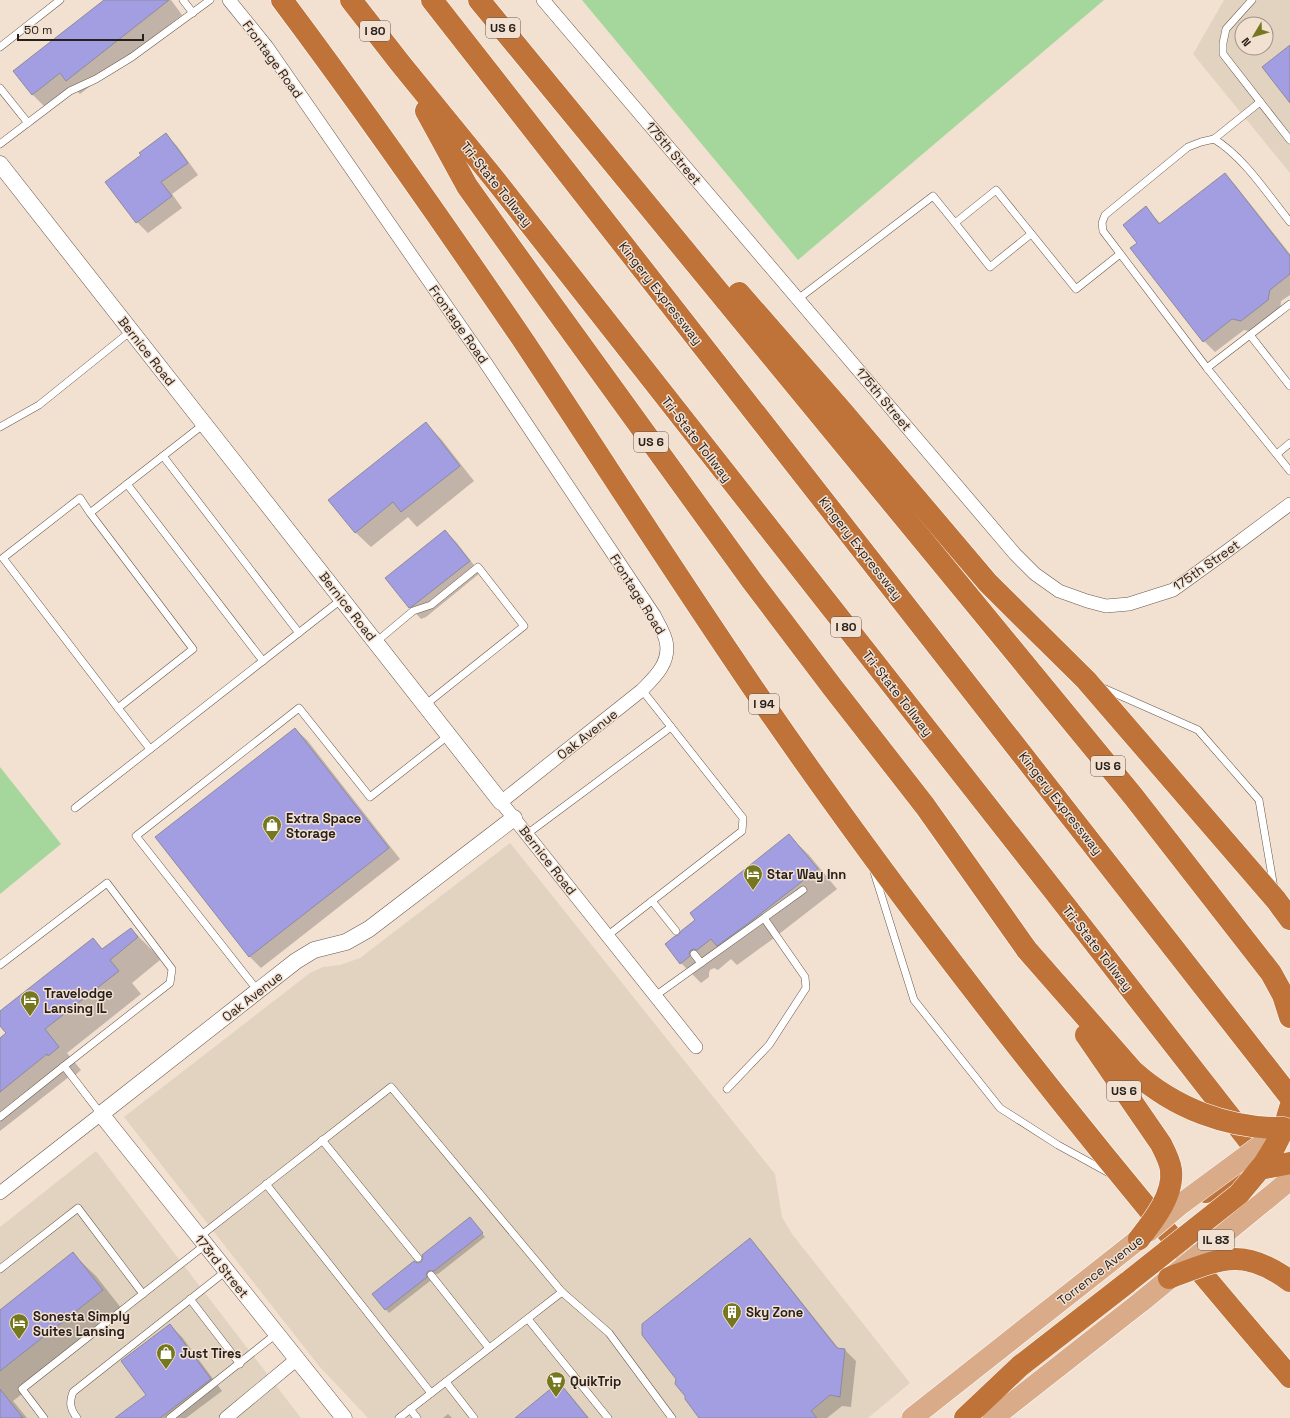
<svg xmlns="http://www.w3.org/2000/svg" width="1290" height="1418" font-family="'Space Grotesk',sans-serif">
  <rect width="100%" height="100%" fill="#f2e0d1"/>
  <!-- commercial -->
  <g fill="#e2d3c1" fill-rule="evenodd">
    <path d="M 1224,0 L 1290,0 L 1290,173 L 1193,54 ZM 1242,24 L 1266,24 L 1266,48 L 1242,48 Z"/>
    <polygon points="510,843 775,1174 782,1217 792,1234 910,1383 868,1418 368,1418 319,1366 124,1117 310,973 323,967 340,965 360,958"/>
    <polygon points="96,1151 301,1418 0,1418 0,1227"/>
  </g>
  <!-- green -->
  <g fill="#a5d79c">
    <polygon points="582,0 1104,0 798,260"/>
    <polygon points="0,767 61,844 0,894"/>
  </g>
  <!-- shadow -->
  <g fill="#0003">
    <polygon points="106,0 171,0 182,15 80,94 73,87 46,108 32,94"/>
    <polygon points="166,135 177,146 198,175 172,194 182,208 148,233 137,222 142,156"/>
    <polygon points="1225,174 1236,186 1290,254 1290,295 1281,301 1280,311 1253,332 1244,330 1215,352 1204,341 1139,243 1146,208 1161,224"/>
    <polygon points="426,424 441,439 474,481 417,527 408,517 371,547 355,532"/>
    <polygon points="445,531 457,543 480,573 426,617 421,619 410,607"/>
    <polygon points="295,729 307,740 400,859 261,968 250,957 156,838"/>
    <polygon points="789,836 809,855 837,889 770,941 737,965 731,959 718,970 714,968 710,970 709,973 709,977 701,983 681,963 666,944 679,936"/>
    <polygon points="131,929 154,952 160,960 132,983 141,994 67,1053 81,1070 72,1078 70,1076 0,1131 0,1039 8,1033 0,1024 0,1012 103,950"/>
    <polygon points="473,1222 485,1237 438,1274 432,1274 429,1277 430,1281 389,1313 373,1294 416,1264 421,1263"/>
    <polygon points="750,1240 761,1251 839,1349 845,1350 856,1361 851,1407 842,1406 827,1418 700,1418"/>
    <polygon points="73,1254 96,1276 125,1313 13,1401 27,1418 0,1418 0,1311"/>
    <polygon points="170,1325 182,1337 222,1391 186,1418 117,1418 148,1395"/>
    <polygon points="559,1384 570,1395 589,1418 524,1418"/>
    <polygon points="448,1414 452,1418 443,1418"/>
  </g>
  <!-- building -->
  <g fill="#a39de2" stroke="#8c8b9d">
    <polygon points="104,0 169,0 66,81 60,73 32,95 13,71"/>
    <polygon points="1290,45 1290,103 1262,67"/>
    <polygon points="166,133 188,163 161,182 172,196 136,223 105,182 141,155 139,153"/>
    <polygon points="1225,173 1290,256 1290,274 1270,290 1268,300 1241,321 1232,319 1203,342 1130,248 1137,243 1123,225 1146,206 1159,224"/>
    <polygon points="426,422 460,466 401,512 393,502 355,533 328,500"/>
    <polygon points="445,530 470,561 414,605 409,608 385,578"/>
    <polygon points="295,728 389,848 249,957 155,837"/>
    <polygon points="789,834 818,869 750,922 717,946 711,939 697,950 694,949 691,950 689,952 690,956 680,964 665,944 675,936 679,935 681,931 695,920 690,913"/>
    <polygon points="131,928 138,937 110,960 119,971 45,1029 59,1047 48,1056 47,1054 0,1092 0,1038 6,1033 0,1026 0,1011 93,938 102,949"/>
    <polygon points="470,1217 483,1233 434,1271 428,1271 426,1274 427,1277 385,1310 372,1294 414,1261 417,1263 421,1262 423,1259 422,1255"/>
    <polygon points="750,1238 837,1348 845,1349 840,1397 830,1395 811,1411 817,1418 699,1418 685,1399 685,1396 675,1384 676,1379 642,1335 642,1324"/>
    <polygon points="73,1252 103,1290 0,1371 0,1310"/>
    <polygon points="170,1324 211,1379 160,1418 115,1418 146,1395 121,1361"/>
    <polygon points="559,1382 588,1418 515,1418"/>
    <polygon points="0,1389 23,1418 0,1418"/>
  </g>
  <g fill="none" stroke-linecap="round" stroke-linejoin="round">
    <defs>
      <g id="service">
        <polyline points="183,0 193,13"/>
        <polyline points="1252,0 1226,29 1223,43 1223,54 1290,140"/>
        <polyline points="0,47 60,0"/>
        <polyline points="0,88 28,123"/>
        <polyline points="1260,102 1214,139 1201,142 1188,147 1105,215 1102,223 1103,231 1207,368 1290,471"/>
        <path d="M 1214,139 C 1244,157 1268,195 1290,222"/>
        <polyline points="0,144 70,91 96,79 132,57 210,0"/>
        <polyline points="955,223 990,267 1031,234"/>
        <polyline points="798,299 933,196 955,223 996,190 1076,289 1120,254"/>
        <polyline points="1250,335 1290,386"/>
        <polyline points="1207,368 1290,304"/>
        <polyline points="0,427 39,405 131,331"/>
        <polyline points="1277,454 1290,443"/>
        <polyline points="163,456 299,633"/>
        <polyline points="127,484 263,661"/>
        <polyline points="90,513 80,498 3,558 118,708 193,649 90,513 204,424"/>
        <polyline points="376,642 413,611 431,605 478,567 524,626 425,705"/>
        <polyline points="1103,688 1198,730 1259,800 1274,888"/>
        <polyline points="118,708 150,749"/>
        <polyline points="75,808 342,599"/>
        <polyline points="527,834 671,727"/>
        <polyline points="874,872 914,1000 1000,1108 1058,1145 1109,1173"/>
        <polyline points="652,901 676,931"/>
        <polyline points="607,936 742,831 743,818 642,690"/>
        <polyline points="694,954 701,963"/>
        <polyline points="0,965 107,883 172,969 170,983 64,1066"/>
        <polyline points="258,991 136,836 299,708 370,797 449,735"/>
        <polyline points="655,996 803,890"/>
        <polyline points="727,1089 769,1045 806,988 805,977 764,918"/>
        <polyline points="0,1117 64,1066 101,1114"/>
        <polyline points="322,1140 418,1258"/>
        <polyline points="266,1184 431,1393"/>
        <polyline points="199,1237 391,1087 562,1292 609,1333 672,1418"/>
        <polyline points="0,1269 78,1208 143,1294"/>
        <polyline points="431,1275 489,1348"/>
        <polyline points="190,1299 240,1364"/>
        <polyline points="528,1319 608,1418"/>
        <polyline points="446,1382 474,1418"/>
        <polyline points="410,1409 417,1418"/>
        <polyline points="44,1418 22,1389 205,1245"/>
        <path d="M 77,1418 C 70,1409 69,1402 73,1392 L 226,1271"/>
        <polyline points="170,1418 276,1334"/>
        <polyline points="399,1418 562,1292"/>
      </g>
      <g id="minor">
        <path d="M 229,0 L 267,47 L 481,356 L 654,615 C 658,623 664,632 666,641 C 671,662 655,677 642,690 L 501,802 L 696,1047"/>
        <polyline points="543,0 1015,554 1035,574 1059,591 1087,601 1106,606 1129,604 1173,590 1227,551 1290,504"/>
        <polyline points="0,1193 101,1114"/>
        <polyline points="226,1418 297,1359"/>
      </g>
      <g id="tertiary">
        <polyline points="0,164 501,802"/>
        <polyline points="344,1418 101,1114 296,961 314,950 346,942 369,929 514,818"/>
      </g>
      <g id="primary">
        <polyline points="912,1418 1139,1239"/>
        <polyline points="993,1418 1142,1301"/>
      </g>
      <g id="motorway">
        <path d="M 282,0 C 366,112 446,227 525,343 C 604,462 681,583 762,701 C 924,936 1103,1160 1290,1377"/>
        <polyline points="351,0 400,63 496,181 1054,891 1267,1164"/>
        <polyline points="432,0 1290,1097"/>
        <polyline points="479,0 1133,796 1271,973 1283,995 1290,1017"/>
        <polyline points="426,111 467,186 545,295 752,581 833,688 925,806 1027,950"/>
        <polyline points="739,293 842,411 988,583 1086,680 1276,900 1290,919"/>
        <polyline points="1290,1108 1284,1128 1290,1128"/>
        <polyline points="1206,1192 1233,1179 1260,1169"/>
        <polyline points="965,1418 1020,1366 1128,1282"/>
      </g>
    </defs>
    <!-- service casing -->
    <use href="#service" stroke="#68594c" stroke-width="8"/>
    <!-- minor casing -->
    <use href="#minor" stroke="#68594c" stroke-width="14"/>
    <!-- tertiary casing -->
    <use href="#tertiary" stroke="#68594c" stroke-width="17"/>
    <!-- primary casing -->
    <use href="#primary" stroke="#fff" stroke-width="22"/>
    <!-- motorway casing -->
    <use href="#motorway" stroke="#fff" stroke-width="23"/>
    <!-- service -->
    <use href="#service" stroke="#fff" stroke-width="7"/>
    <!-- minor -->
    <use href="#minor" stroke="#fff" stroke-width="13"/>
    <!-- tertiary -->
    <use href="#tertiary" stroke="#fff" stroke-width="16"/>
    <!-- primary -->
    <use href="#primary" stroke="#d9ab88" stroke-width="21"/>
    <!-- motorway -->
    <use href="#motorway" stroke="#bf7339" stroke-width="22"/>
    <defs>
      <g id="primary-bridge">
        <polyline points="1149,1231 1181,1204 1284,1128"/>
        <polyline points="1142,1301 1290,1180"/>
      </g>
      <g id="motorway-bridge">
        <path d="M 1027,950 L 1133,1071 C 1174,1108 1228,1129 1284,1128 L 1275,1146 L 1264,1164 L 1239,1194 L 1128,1282"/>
        <path d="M 1086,1035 L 1161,1144 C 1165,1152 1170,1161 1171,1170 C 1174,1195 1153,1221 1139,1239"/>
        <polyline points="1260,1169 1290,1163"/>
        <path d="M 1169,1278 C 1220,1259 1242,1246 1290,1281"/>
      </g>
    </defs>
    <!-- primary-bridge casing -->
    <use href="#primary-bridge" stroke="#fff" stroke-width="22" stroke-linecap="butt"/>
    <!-- motorway-bridge casing -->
    <use href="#motorway-bridge" stroke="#fff" stroke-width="23" stroke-linecap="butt"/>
    <!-- primary-bridge -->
    <use href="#primary-bridge" stroke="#d9ab88" stroke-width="21"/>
    <!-- motorway-bridge -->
    <use href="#motorway-bridge" stroke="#bf7339" stroke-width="22"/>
  </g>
  <!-- icons -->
  <defs>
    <symbol id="shop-pin" viewBox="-11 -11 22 30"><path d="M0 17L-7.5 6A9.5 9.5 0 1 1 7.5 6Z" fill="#76781f" stroke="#f2e0d1"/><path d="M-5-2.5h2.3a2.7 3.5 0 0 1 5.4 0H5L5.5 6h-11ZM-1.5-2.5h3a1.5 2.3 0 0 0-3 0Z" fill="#fff"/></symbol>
    <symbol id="hotel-pin" viewBox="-11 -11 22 30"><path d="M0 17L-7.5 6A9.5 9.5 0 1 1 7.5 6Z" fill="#76781f" stroke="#f2e0d1"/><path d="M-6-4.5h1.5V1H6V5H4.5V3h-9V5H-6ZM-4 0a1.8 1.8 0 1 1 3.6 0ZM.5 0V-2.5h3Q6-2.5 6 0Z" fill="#fff"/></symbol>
    <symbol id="building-pin" viewBox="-11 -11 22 30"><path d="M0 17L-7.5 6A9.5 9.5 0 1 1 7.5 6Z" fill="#76781f" stroke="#f2e0d1"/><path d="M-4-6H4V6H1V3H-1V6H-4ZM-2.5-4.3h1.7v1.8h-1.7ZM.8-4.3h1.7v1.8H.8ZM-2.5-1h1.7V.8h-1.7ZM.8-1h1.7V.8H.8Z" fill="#fff"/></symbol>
    <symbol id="supermarket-pin" viewBox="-11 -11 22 30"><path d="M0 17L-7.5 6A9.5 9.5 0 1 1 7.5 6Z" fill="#76781f" stroke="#f2e0d1"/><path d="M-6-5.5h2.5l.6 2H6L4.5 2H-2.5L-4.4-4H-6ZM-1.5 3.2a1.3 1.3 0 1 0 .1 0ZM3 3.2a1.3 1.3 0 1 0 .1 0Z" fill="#fff"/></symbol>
  </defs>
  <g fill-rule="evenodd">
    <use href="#shop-pin" x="261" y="814" width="22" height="30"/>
    <use href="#hotel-pin" x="742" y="863" width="22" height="30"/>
    <use href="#hotel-pin" x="19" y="989" width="22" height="30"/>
    <use href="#building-pin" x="721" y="1301" width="22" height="30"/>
    <use href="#hotel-pin" x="8" y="1312" width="22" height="30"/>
    <use href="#shop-pin" x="155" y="1342" width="22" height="30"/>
    <use href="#supermarket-pin" x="545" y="1370" width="22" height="30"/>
  </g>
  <g text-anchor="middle" stroke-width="3" stroke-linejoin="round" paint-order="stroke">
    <!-- shield labels -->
    <g fill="#f2e0d1" stroke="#645a52" stroke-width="1">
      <rect x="486" y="18" width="34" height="20" rx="3"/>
      <rect x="360" y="21" width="30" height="20" rx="3"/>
      <rect x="634" y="432" width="34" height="20" rx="3"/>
      <rect x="831" y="617" width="30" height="20" rx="3"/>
      <rect x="749" y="694" width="30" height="20" rx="3"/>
      <rect x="1091" y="756" width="34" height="20" rx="3"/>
      <rect x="1107" y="1081" width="34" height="20" rx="3"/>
      <rect x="1198" y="1230" width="36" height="20" rx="3"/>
    </g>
    <g font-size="12" font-weight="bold" fill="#27201b">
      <text x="503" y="32">US 6</text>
      <text x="375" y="35">I 80</text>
      <text x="651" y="446">US 6</text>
      <text x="846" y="631">I 80</text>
      <text x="764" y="708">I 94</text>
      <text x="1108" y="770">US 6</text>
      <text x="1124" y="1095">US 6</text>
      <text x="1216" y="1244">IL 83</text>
    </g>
    <!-- street labels -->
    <g font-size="13" fill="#27201b" stroke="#f2e0d1">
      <text transform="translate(273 59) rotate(54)" y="5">Frontage Road</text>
      <text transform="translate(674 153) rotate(50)" y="5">175th Street</text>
      <text transform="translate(497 184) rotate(51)" y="5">Tri-State Tollway</text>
      <text transform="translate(661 293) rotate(52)" y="5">Kingery Expressway</text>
      <text transform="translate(459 324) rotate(55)" y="5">Frontage Road</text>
      <text transform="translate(147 351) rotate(52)" y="5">Bernice Road</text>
      <text transform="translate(884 399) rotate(50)" y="5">175th Street</text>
      <text transform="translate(697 439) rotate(52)" y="5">Tri-State Tollway</text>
      <text transform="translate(861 548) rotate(52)" y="5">Kingery Expressway</text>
      <text transform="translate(1206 565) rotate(-35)" y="5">175th Street</text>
      <text transform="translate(638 594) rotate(58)" y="5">Frontage Road</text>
      <text transform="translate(348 606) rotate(52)" y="5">Bernice Road</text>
      <text transform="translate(898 693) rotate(52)" y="5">Tri-State Tollway</text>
      <text transform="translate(587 734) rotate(-38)" y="5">Oak Avenue</text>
      <text transform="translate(1061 803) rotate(52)" y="5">Kingery Expressway</text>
      <text transform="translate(548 860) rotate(52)" y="5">Bernice Road</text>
      <text transform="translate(1098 948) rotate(52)" y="5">Tri-State Tollway</text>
      <text transform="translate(252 996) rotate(-38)" y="5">Oak Avenue</text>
      <text transform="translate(222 1266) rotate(51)" y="5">173rd Street</text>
      <text transform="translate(1100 1270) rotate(-38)" y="5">Torrence Avenue</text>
    </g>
    <!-- poi labels -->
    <g font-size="13" font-weight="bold" fill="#27201b" stroke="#f2e0d1" text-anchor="start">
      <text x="286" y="823">Extra Space<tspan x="286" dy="15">Storage</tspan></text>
      <text x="767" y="879">Star Way Inn</text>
      <text x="44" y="998">Travelodge<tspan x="44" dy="15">Lansing IL</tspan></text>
      <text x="746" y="1317">Sky Zone</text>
      <text x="33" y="1321">Sonesta Simply<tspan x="33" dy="15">Suites Lansing</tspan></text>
      <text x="180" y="1358">Just Tires</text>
      <text x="570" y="1386">QuikTrip</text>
    </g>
  </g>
  <!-- north arrow -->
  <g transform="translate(1254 36) rotate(232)"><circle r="19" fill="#f2e0d1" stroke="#a19388"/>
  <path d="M0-3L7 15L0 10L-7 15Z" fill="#76781f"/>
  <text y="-6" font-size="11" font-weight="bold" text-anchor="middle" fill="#27201b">N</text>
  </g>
  <!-- scale -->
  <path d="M18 34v6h125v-6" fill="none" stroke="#27201b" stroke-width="2"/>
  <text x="24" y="34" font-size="12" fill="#27201b" stroke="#f2e0d1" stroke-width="3" paint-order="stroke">50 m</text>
</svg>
